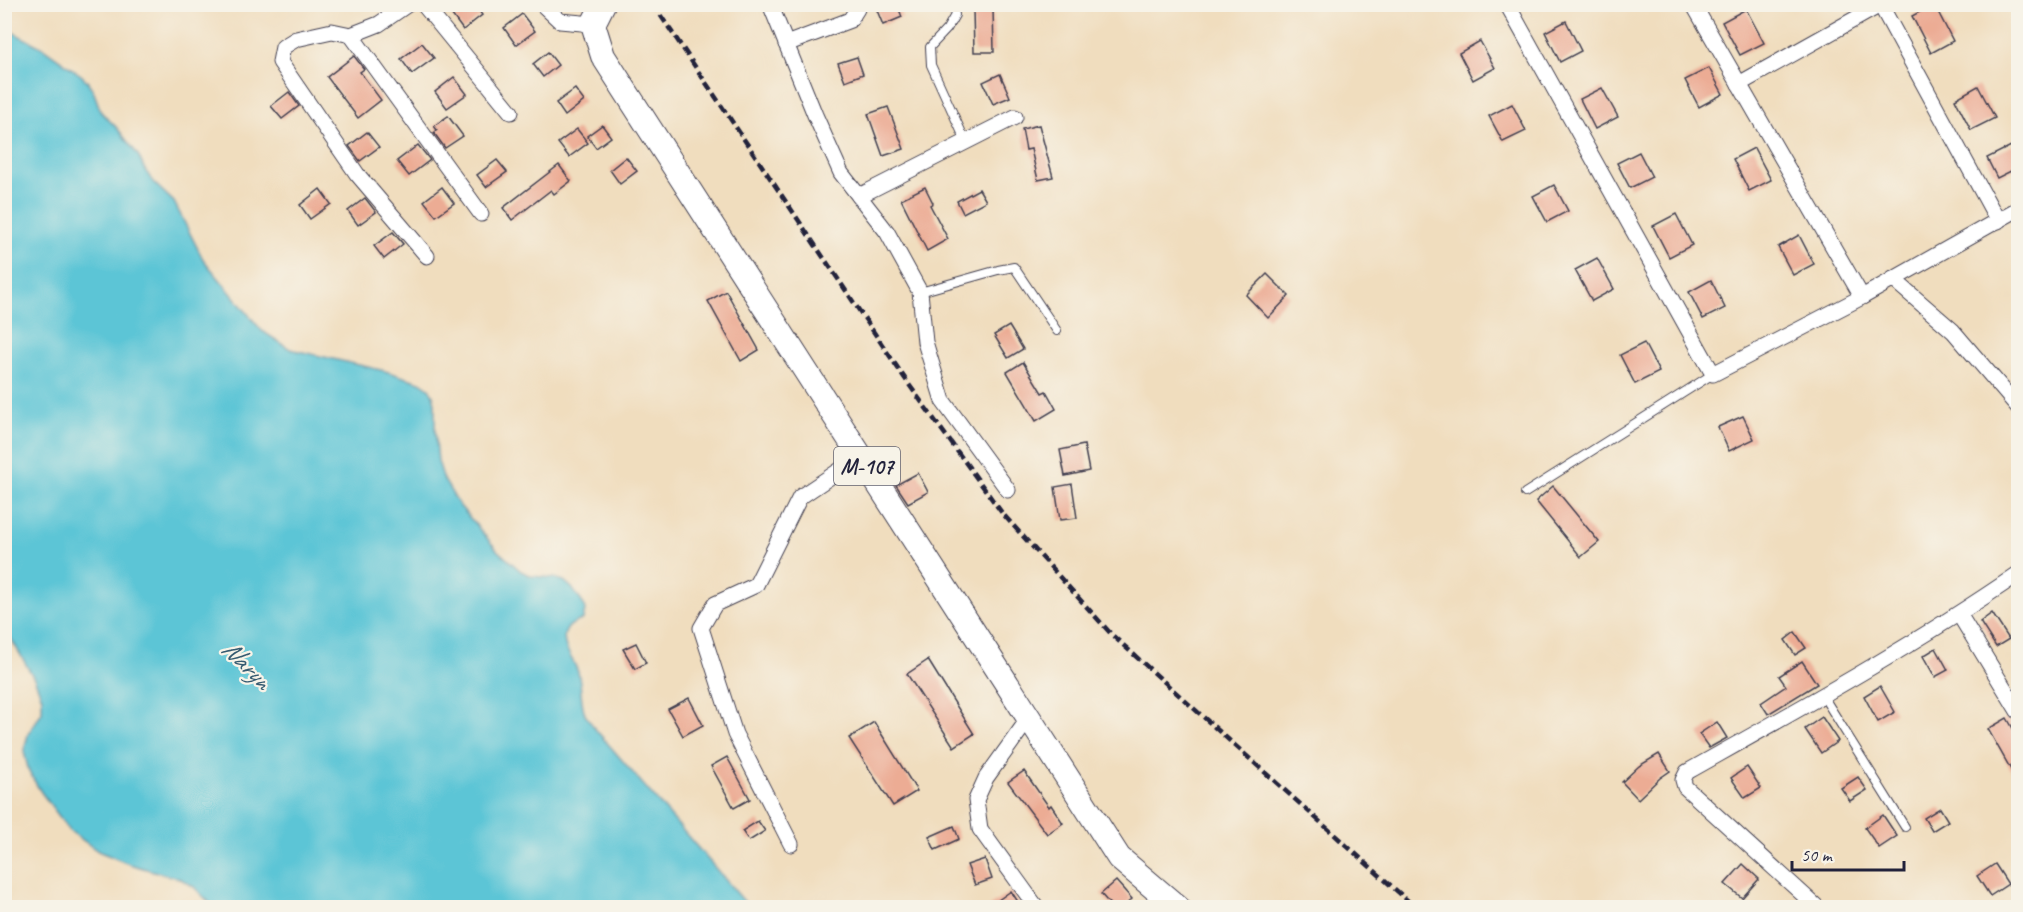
<svg xmlns="http://www.w3.org/2000/svg" width="2023" height="912" font-family="Caveat,sans-serif">
  <rect width="100%" height="100%" fill="#f7f3e8"/>
  <filter id="ink" filterUnits="userSpaceOnUse"><feTurbulence type="fractalNoise" baseFrequency=".0167" numOctaves="2"/><feDisplacementMap in="SourceGraphic" scale="12" xChannelSelector="R" yChannelSelector="G"/><feConvolveMatrix kernelMatrix="1 2 1 2 8 2 1 2 1" color-interpolation-filters="sRGB"/></filter>
  <filter id="wash" filterUnits="userSpaceOnUse"><feTurbulence type="fractalNoise" baseFrequency=".008" numOctaves="4" result="noise"/><feDisplacementMap in="SourceGraphic" scale="24" xChannelSelector="R" yChannelSelector="G"/><feGaussianBlur stdDeviation="1.35" result="paint"/><feColorMatrix in="noise" values="0 0 0 0 0 0 0 0 0 0 0 0 0 0 0 0 0 1.4 0 .05"/><feComposite in="paint" operator="in"/></filter>
  <g filter="url(#wash)">
    <rect width="100%" height="100%" fill="#f0ddbe"/>
    <!-- water -->
    <path fill="#5bc5d6" stroke="#3e7488" stroke-width="1.5" d="M 4,21 L 12,32 L 43,48 L 81,75 L 87,81 L 93,90 L 101,112 L 117,128 L 138,155 L 145,170 L 153,182 L 174,202 L 203,259 L 262,331 L 290,349 L 385,371 L 420,382 L 429,388 L 433,395 L 435,403 L 435,430 L 438,461 L 444,480 L 459,505 L 498,551 L 521,571 L 531,576 L 554,578 L 564,581 L 572,588 L 584,605 L 585,611 L 583,619 C 576,623 568,624 565,633 C 561,646 574,660 578,672 C 582,686 580,701 585,714 C 588,720 593,725 596,730 L 749,907 L 214,907 L 193,886 L 181,879 L 129,864 L 98,851 L 70,831 L 41,792 L 29,772 L 24,752 L 28,734 L 42,712 L 42,698 L 35,680 L 5,628 Z"/>
    <g id="blocks">
      <!-- building -->
      <g fill="#ecac94">
        <polygon points="465,4 474,4 482,15 463,30 452,15"/>
        <polygon points="885,4 897,4 902,17 883,25 876,8"/>
        <polygon points="1934,4 1953,41 1931,53 1912,16"/>
        <polygon points="993,8 994,52 974,52 973,9"/>
        <polygon points="1746,9 1764,43 1740,55 1722,22"/>
        <polygon points="522,14 535,31 516,45 504,28"/>
        <polygon points="1566,21 1581,51 1560,62 1545,32"/>
        <polygon points="1480,41 1495,68 1473,80 1459,53"/>
        <polygon points="422,43 434,58 412,74 401,59"/>
        <polygon points="548,52 558,65 543,77 533,64"/>
        <polygon points="354,56 364,69 360,72 381,100 358,118 327,77"/>
        <polygon points="857,57 863,74 845,81 838,63"/>
        <polygon points="1709,68 1723,94 1699,107 1685,80"/>
        <polygon points="1000,74 1010,97 993,104 983,82"/>
        <polygon points="454,77 467,94 447,108 435,92"/>
        <polygon points="1978,86 1995,118 1971,130 1955,99"/>
        <polygon points="1602,88 1618,117 1595,129 1580,99"/>
        <polygon points="575,89 584,101 565,116 556,103"/>
        <polygon points="289,92 299,106 282,119 271,106"/>
        <polygon points="1512,104 1526,131 1503,142 1489,116"/>
        <polygon points="888,107 904,149 883,156 868,114"/>
        <polygon points="448,116 463,136 445,148 434,133 437,130 434,126"/>
        <polygon points="602,125 611,137 596,148 587,136"/>
        <polygon points="1039,125 1053,177 1038,180 1031,149 1026,150 1022,129"/>
        <polygon points="577,129 588,143 569,157 558,143"/>
        <polygon points="367,132 379,147 360,161 349,146"/>
        <polygon points="418,145 430,160 409,176 397,161"/>
        <polygon points="2013,145 2019,156 2019,167 1997,178 1987,158"/>
        <polygon points="1754,148 1771,180 1749,191 1733,159"/>
        <polygon points="1639,152 1652,177 1630,188 1617,163"/>
        <polygon points="626,157 637,171 620,184 610,170"/>
        <polygon points="497,160 507,172 486,187 477,175"/>
        <polygon points="559,165 571,181 554,194 551,190 512,220 503,208"/>
        <polygon points="1554,185 1568,211 1547,222 1533,196"/>
        <polygon points="442,187 454,203 436,216 424,201"/>
        <polygon points="925,187 933,203 930,205 948,239 927,251 901,199"/>
        <polygon points="320,189 331,204 310,219 300,205"/>
        <polygon points="979,189 986,201 963,213 957,201"/>
        <polygon points="365,198 376,212 358,225 348,211"/>
        <polygon points="1676,214 1692,245 1669,257 1653,226"/>
        <polygon points="393,232 403,244 384,259 374,246"/>
        <polygon points="1799,235 1814,264 1793,275 1778,247"/>
        <polygon points="1597,258 1614,289 1592,301 1575,270"/>
        <polygon points="1267,274 1289,296 1268,318 1246,295"/>
        <polygon points="1711,280 1725,308 1703,319 1689,292"/>
        <polygon points="726,291 759,350 741,361 708,301"/>
        <polygon points="1009,326 1023,349 1008,358 994,335"/>
        <polygon points="1644,343 1659,372 1635,384 1620,355"/>
        <polygon points="1023,362 1042,393 1046,391 1056,409 1036,421 1007,372"/>
        <polygon points="1743,416 1754,439 1729,451 1718,427"/>
        <polygon points="1084,445 1089,471 1065,476 1060,450"/>
        <polygon points="918,473 928,492 908,503 896,485"/>
        <polygon points="1072,484 1077,518 1060,520 1055,487"/>
        <polygon points="1553,486 1599,542 1581,557 1536,501"/>
        <polygon points="1992,613 2009,639 1996,647 1980,622"/>
        <polygon points="1795,632 1806,648 1795,655 1785,640"/>
        <polygon points="636,643 646,663 635,669 623,649"/>
        <polygon points="1936,648 1948,670 1935,677 1923,656"/>
        <polygon points="928,660 974,734 954,747 907,674"/>
        <polygon points="1802,661 1817,684 1768,714 1761,703 1786,686 1779,676"/>
        <polygon points="1880,686 1895,712 1878,722 1864,696"/>
        <polygon points="689,698 703,725 683,736 668,709"/>
        <polygon points="1822,717 1838,741 1821,753 1805,729"/>
        <polygon points="2007,718 2019,739 2019,784 1988,729"/>
        <polygon points="874,722 917,791 893,806 849,738"/>
        <polygon points="1717,722 1727,738 1709,748 1699,734"/>
        <polygon points="1659,754 1670,771 1660,778 1638,799 1622,782 1639,766"/>
        <polygon points="727,757 750,799 734,808 711,766"/>
        <polygon points="1747,767 1761,788 1745,798 1731,778"/>
        <polygon points="1024,771 1049,807 1051,805 1063,823 1047,834 1008,782"/>
        <polygon points="1858,777 1867,790 1850,801 1841,788"/>
        <polygon points="1940,808 1948,821 1932,831 1924,818"/>
        <polygon points="1883,815 1897,836 1879,848 1865,828"/>
        <polygon points="758,821 765,831 749,841 742,831"/>
        <polygon points="954,826 959,839 935,850 929,837"/>
        <polygon points="985,859 992,879 975,885 967,865"/>
        <polygon points="1743,864 1759,879 1742,898 1725,884"/>
        <polygon points="1995,864 2008,884 1990,896 1977,876"/>
        <polygon points="1116,881 1132,899 1122,908 1113,908 1101,894"/>
        <polygon points="1011,891 1022,908 987,908"/>
      </g>
    </g>
  </g>
  <g filter="url(#ink)">
    <use href="#blocks" fill-opacity="0" stroke="#413e4f" stroke-width="1.5"/>
    <g fill="none" stroke-linecap="round" stroke-linejoin="round">
      <defs>
        <g id="lane">
          <polyline points="953,4 955,15 947,29 930,47 931,65 966,142"/>
          <polyline points="920,292 998,270 1014,267 1057,331"/>
          <polyline points="1525,493 1713,374"/>
          <polyline points="1823,696 1905,827"/>
        </g>
        <g id="street">
          <polyline points="408,4 379,24 351,35 332,31 296,39 283,47 280,62 357,174 427,256"/>
          <polyline points="423,4 511,112"/>
          <polyline points="542,4 560,21 593,24"/>
          <polyline points="770,4 815,115 841,173 887,232 920,292 925,342 943,401 1008,490"/>
          <polyline points="1507,4 1713,374 1862,297 2018,209"/>
          <polyline points="1693,4 1862,297"/>
          <polyline points="1880,4 1998,221"/>
          <polyline points="351,35 481,214"/>
          <polyline points="786,44 850,20 857,9 855,4"/>
          <polyline points="1739,84 1880,5"/>
          <polyline points="859,196 1015,117"/>
          <polyline points="1893,279 1953,331 2018,407"/>
          <polyline points="1959,614 2018,711"/>
          <polyline points="1029,718 986,778 976,800 980,829 1037,908"/>
          <polyline points="791,844 735,734 701,628 715,604 756,585 800,497 861,456"/>
          <path d="M 1818,908 L 1685,787 L 1683,780 L 1687,772 C 1799,709 1912,647 2018,574"/>
        </g>
        <polyline id="primary" points="603,4 593,24 603,56 1119,858 1178,908"/>
      </defs>
      <!-- lane casing -->
      <use href="#lane" stroke="#413e4f" stroke-width="10"/>
      <!-- street casing -->
      <use href="#street" stroke="#413e4f" stroke-width="17"/>
      <!-- primary casing -->
      <use href="#primary" stroke="#413e4f" stroke-width="26"/>
      <!-- lane -->
      <use href="#lane" stroke="#fff" stroke-width="8"/>
      <!-- street -->
      <use href="#street" stroke="#fff" stroke-width="15"/>
      <!-- primary -->
      <use href="#primary" stroke="#fff" stroke-width="24"/>
      <!-- rail -->
      <polyline stroke="#22223b" stroke-width="4.5" stroke-dasharray="9 4.5" stroke-linecap="butt" points="653,4 910,386 1002,513 1112,635 1416,908"/>
    </g>
  </g>
  <g text-anchor="middle" stroke-width="4.5" stroke-linejoin="round" paint-order="stroke">
    <!-- shield labels -->
    <rect fill="#f7f3e8" stroke="#62616f" stroke-width="1.5" x="834" y="447" width="66" height="38" rx="4.5"/>
    <g font-size="22" font-weight="bold" fill="#22223b">
      <text x="867" y="474">М-107</text>
    </g>
    <!-- water labels -->
    <g font-size="26" font-style="italic" fill="#365b71" stroke="#f7f3e8">
      <text transform="translate(247 664) rotate(46)" y="9">Naryn</text>
    </g>
  </g>
  <!-- margin -->
  <rect width="2023" height="912" fill="none" stroke="#f7f3e8" stroke-width="24"/>
  <!-- scale -->
  <path d="M1792 861v9h112v-9" fill="none" stroke="#22223b" stroke-width="3"/>
  <text x="1801" y="861" font-size="18" fill="#22223b" stroke="#f7f3e8" stroke-width="4.5" paint-order="stroke">50 m</text>
</svg>
